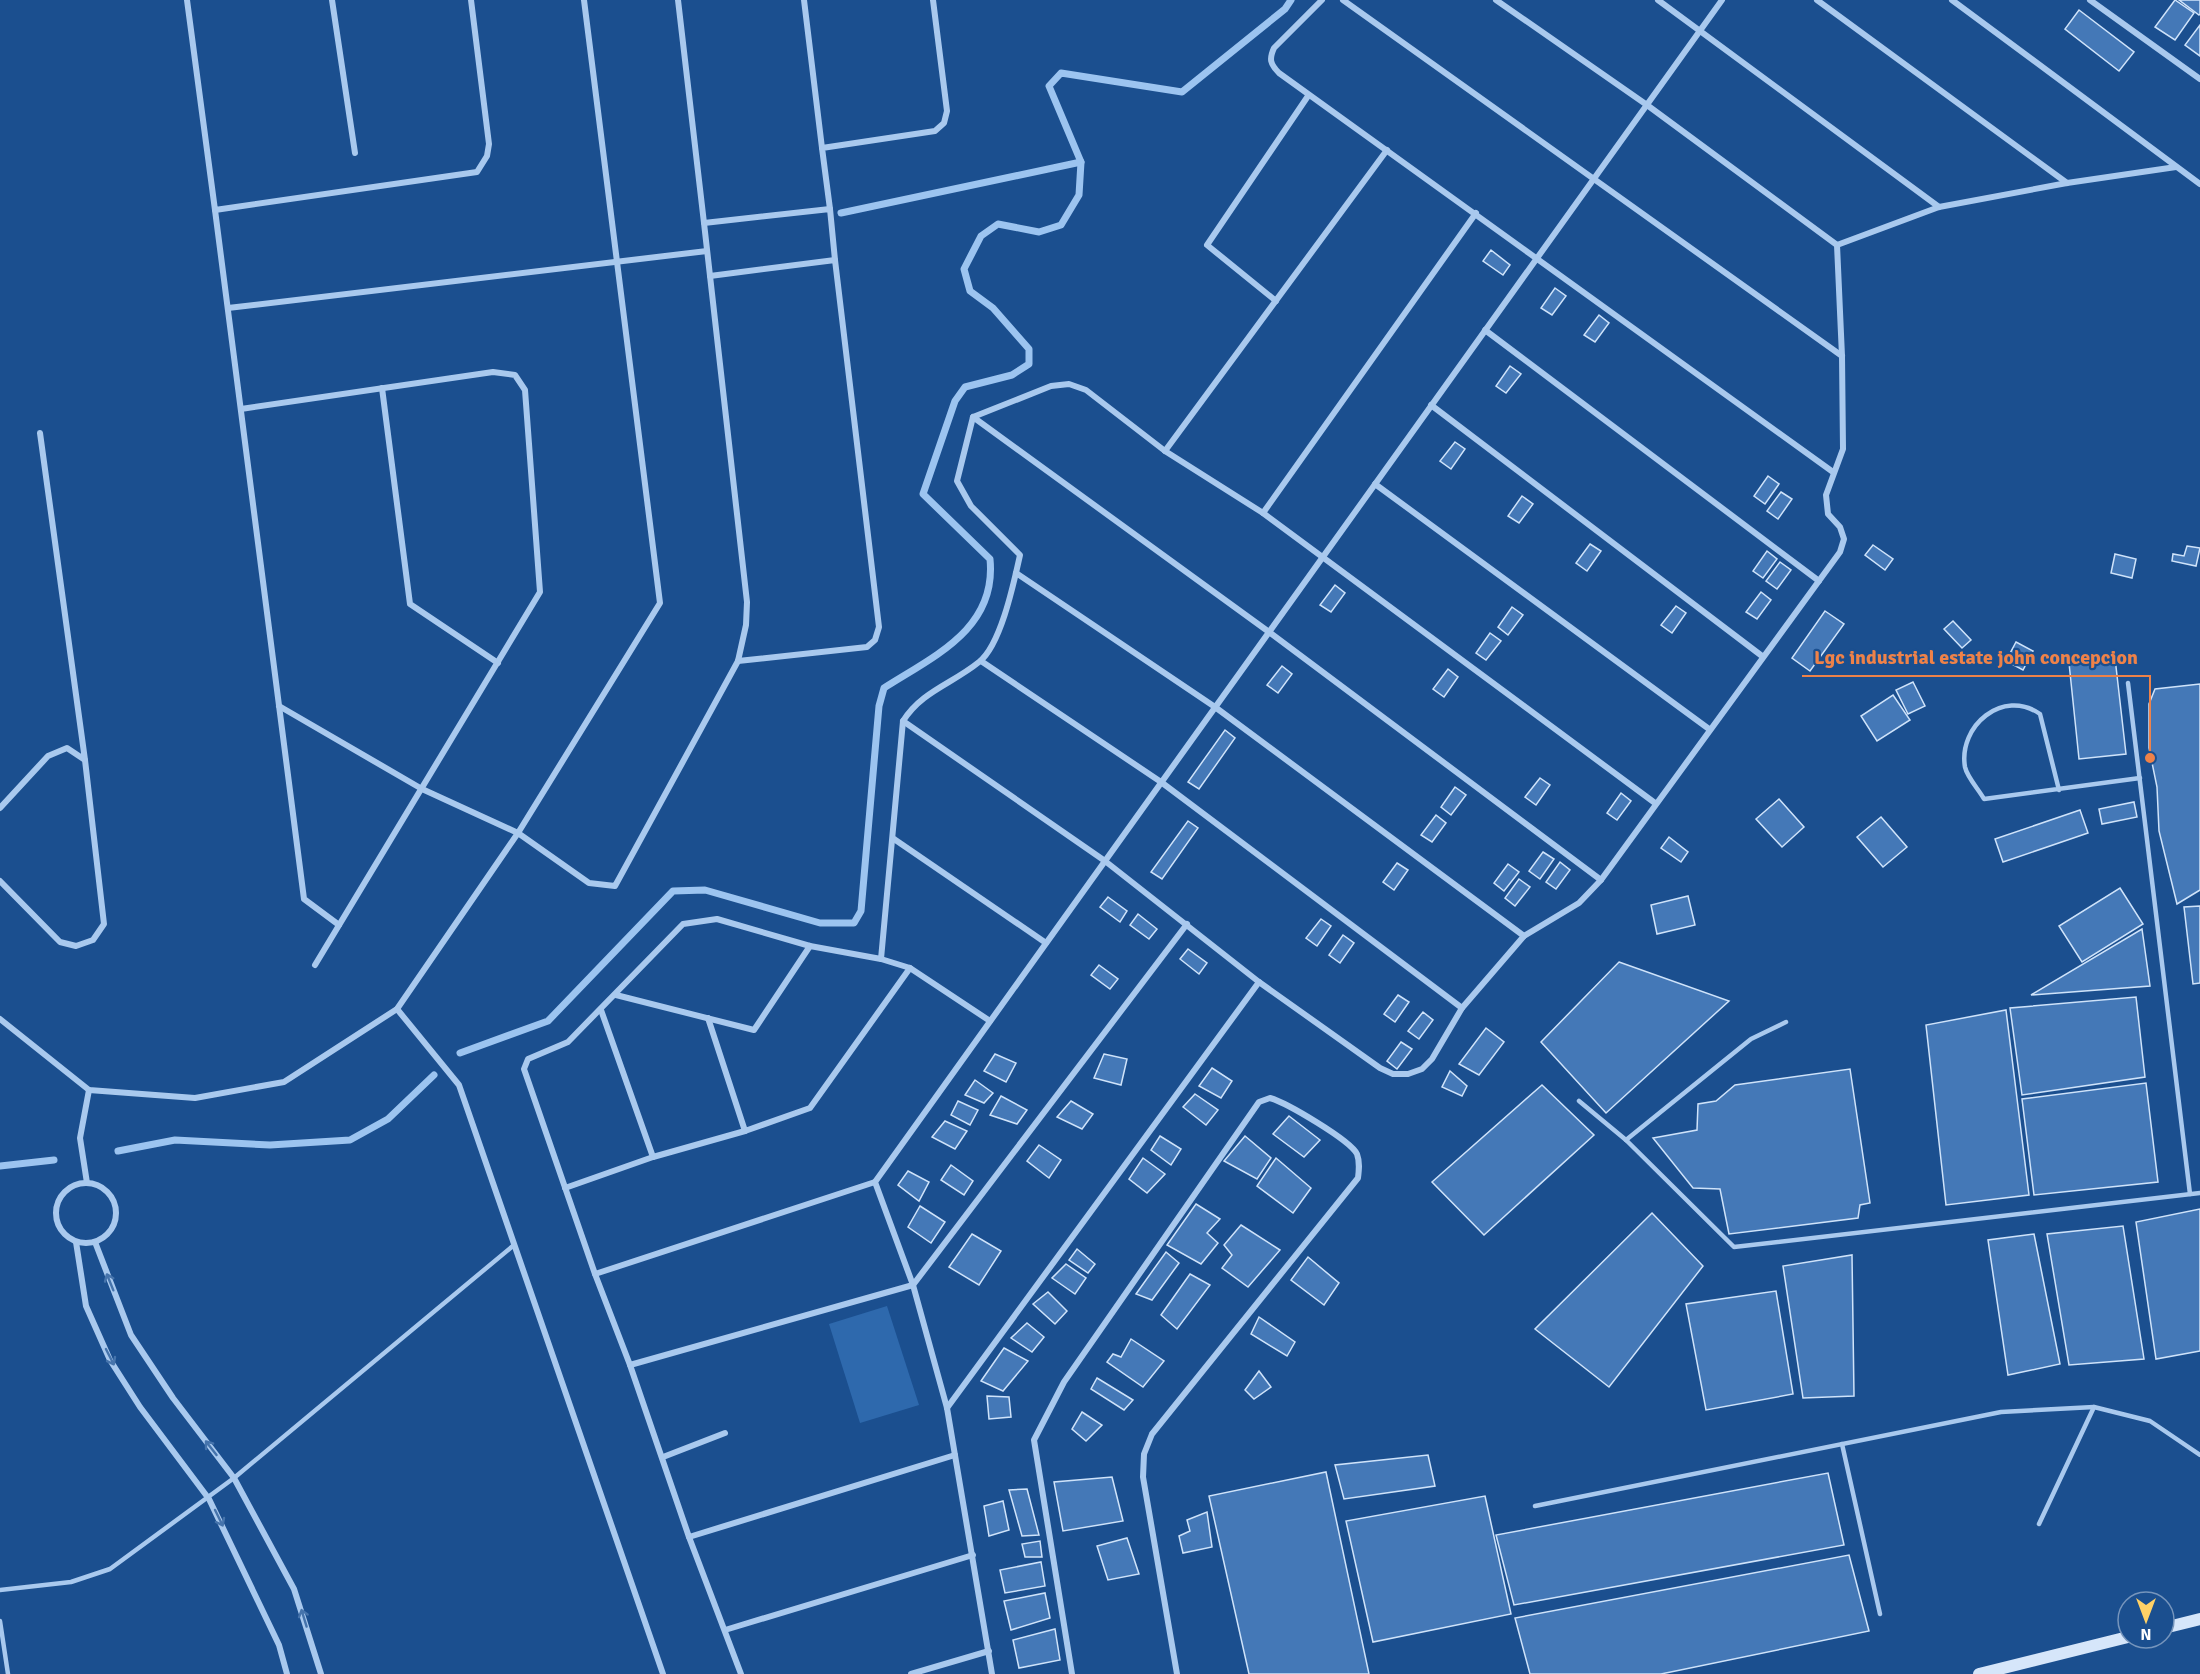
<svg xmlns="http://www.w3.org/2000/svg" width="2200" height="1674" font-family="Signika,sans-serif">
  <rect width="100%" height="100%" fill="#1b4f8f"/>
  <!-- green -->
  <polygon fill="#2e69ad" points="887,1306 919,1405 860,1423 829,1324"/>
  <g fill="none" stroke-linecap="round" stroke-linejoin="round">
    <!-- stream -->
    <g stroke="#9cc4f0" stroke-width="7">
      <polyline points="841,213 1081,162"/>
      <path d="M 460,1053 L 548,1021 L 673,891 L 705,890 L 820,923 L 854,923 L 861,911 L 879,706 L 884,688 C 934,656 997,629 990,559 L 923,494 L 955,401 L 965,387 L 1012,375 L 1029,364 L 1029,349 L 993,308 L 970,291 L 964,269 L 981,236 L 998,224 L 1039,232 L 1061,225 L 1079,195 L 1081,162 L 1049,86 L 1061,73 L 1182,92 L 1285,9 L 1291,0"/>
      <polyline points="118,1151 175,1140 270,1145 350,1140 388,1119 434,1075"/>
      <polyline points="0,1166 54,1160"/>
    </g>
  </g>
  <!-- building -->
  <g fill="#4478b7" stroke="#cfe3fa" stroke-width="1.5">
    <polygon points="2175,0 2194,13 2175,40 2155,27"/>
    <polygon points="2179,0 2200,0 2200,14 2199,15"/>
    <polygon points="2079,10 2134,52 2119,71 2065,29"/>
    <polygon points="2200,25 2200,56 2185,45"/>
    <polygon points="1491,250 1510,265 1503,275 1483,261"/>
    <polygon points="1555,288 1566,296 1552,315 1541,308"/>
    <polygon points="1599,315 1609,323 1595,342 1584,335"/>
    <polygon points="1510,366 1521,374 1506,393 1496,386"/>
    <polygon points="1455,442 1465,449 1451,469 1440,461"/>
    <polygon points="1768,476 1779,484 1765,504 1754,496"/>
    <polygon points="1781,492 1792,499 1778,519 1767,511"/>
    <polygon points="1522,496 1533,504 1519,523 1508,516"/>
    <polygon points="1590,544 1601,551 1587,571 1576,563"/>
    <polygon points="1873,545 1893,559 1885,570 1865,555"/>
    <polygon points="2187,546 2200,548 2196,566 2172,561 2173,554 2184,556"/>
    <polygon points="1767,551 1777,559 1763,578 1753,571"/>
    <polygon points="2115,554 2136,559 2132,578 2111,573"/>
    <polygon points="1780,562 1791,570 1777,589 1766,581"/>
    <polygon points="1335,585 1345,593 1331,612 1320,605"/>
    <polygon points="1761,592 1771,600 1757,619 1746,612"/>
    <polygon points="1676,606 1686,613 1672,633 1661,625"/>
    <polygon points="1512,607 1523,615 1508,635 1498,627"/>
    <polygon points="1825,611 1844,624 1810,671 1792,658"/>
    <polygon points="1953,621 1971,640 1962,648 1944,629"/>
    <polygon points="1490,633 1501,641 1486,660 1476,653"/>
    <polygon points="2016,642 2033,651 2023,670 2006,661"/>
    <polygon points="2115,658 2126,754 2079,759 2069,663"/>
    <polygon points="1282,666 1292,674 1278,693 1267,685"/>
    <polygon points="1448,669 1458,677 1444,697 1433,689"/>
    <polygon points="1913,682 1925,706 1908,714 1896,690"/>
    <polygon points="2200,684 2200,890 2177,904 2159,831 2157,787 2149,748 2149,704 2155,689"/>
    <polygon points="1893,695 1910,720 1877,741 1861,716"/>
    <polygon points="1225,730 1235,738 1199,789 1188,782"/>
    <polygon points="1540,778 1550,785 1536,805 1525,797"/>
    <polygon points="1455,787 1466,795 1451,815 1441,807"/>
    <polygon points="1621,793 1631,801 1617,820 1607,813"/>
    <polygon points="1779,799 1804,827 1782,847 1756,819"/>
    <polygon points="2134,802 2137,817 2102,824 2099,809"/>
    <polygon points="2080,810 2088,833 2003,862 1995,839"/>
    <polygon points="1436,815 1446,823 1432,842 1421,835"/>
    <polygon points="1881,817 1907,847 1883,867 1857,837"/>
    <polygon points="1188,821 1198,828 1162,879 1151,872"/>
    <polygon points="1669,837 1688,852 1681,862 1661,848"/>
    <polygon points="1543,852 1554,859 1540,879 1529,871"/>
    <polygon points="1560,862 1570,870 1556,889 1546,882"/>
    <polygon points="1397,863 1408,870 1394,890 1383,882"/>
    <polygon points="1508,864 1519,872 1504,891 1494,883"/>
    <polygon points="1519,879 1530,887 1515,906 1505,898"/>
    <polygon points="2120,888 2143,924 2082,962 2059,926"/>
    <polygon points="1688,896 1695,925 1657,934 1651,905"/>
    <polygon points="1108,897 1127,911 1120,922 1100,907"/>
    <polygon points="2200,906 2200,983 2193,984 2184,907"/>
    <polygon points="1138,914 1157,929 1149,939 1130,925"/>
    <polygon points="1321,919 1331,926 1317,946 1306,938"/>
    <polygon points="2142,929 2150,986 2031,995"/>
    <polygon points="1343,935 1354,943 1340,963 1329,955"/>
    <polygon points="1188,949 1207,963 1199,974 1180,959"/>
    <polygon points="1619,962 1729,1001 1606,1113 1541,1042"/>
    <polygon points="1099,965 1118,979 1110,989 1091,975"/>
    <polygon points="1398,995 1409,1002 1395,1022 1384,1014"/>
    <polygon points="2136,997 2145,1077 2022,1095 2010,1008"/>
    <polygon points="2006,1010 2029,1195 1946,1205 1926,1025"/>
    <polygon points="1423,1012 1433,1020 1419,1039 1408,1031"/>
    <polygon points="1486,1028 1504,1042 1479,1075 1459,1064"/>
    <polygon points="1401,1042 1412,1049 1397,1069 1387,1061"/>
    <polygon points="995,1054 1016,1063 1006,1082 984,1071"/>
    <polygon points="1104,1054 1127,1059 1121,1085 1094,1078"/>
    <polygon points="1212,1068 1232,1081 1221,1098 1199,1086"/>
    <polygon points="1850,1069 1870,1203 1860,1205 1858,1218 1729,1234 1720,1189 1693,1188 1653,1138 1697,1130 1698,1104 1716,1101 1735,1085"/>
    <polygon points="1450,1071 1467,1086 1462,1096 1442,1087"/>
    <polygon points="975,1080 993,1093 984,1103 965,1095"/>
    <polygon points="2146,1083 2158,1182 2034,1195 2022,1099"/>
    <polygon points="1542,1085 1594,1135 1484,1235 1432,1182"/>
    <polygon points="1195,1094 1218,1110 1206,1125 1183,1107"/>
    <polygon points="1001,1096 1027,1110 1017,1124 990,1115"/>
    <polygon points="958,1101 978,1110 970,1125 951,1115"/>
    <polygon points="1071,1101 1093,1114 1082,1129 1057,1117"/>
    <polygon points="1289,1116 1320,1140 1304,1157 1273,1134"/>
    <polygon points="945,1121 967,1131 955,1149 932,1137"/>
    <polygon points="1160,1136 1181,1149 1171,1165 1151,1150"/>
    <polygon points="1245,1136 1271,1158 1257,1179 1224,1161"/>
    <polygon points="1039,1145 1061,1160 1049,1178 1027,1161"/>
    <polygon points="1143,1158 1165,1174 1147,1193 1129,1179"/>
    <polygon points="1276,1158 1311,1188 1293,1213 1257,1186"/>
    <polygon points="951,1165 973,1181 964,1195 941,1180"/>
    <polygon points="908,1171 929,1182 919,1201 898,1185"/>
    <polygon points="1196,1204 1220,1219 1207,1233 1218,1243 1201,1264 1167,1245"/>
    <polygon points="920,1206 945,1222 931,1243 908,1227"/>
    <polygon points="2200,1209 2200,1351 2156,1359 2136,1222"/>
    <polygon points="1652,1213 1703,1266 1609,1387 1535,1329"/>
    <polygon points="1241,1225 1280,1250 1248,1287 1222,1268 1232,1255 1224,1245"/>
    <polygon points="2123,1226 2144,1359 2069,1365 2047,1234"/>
    <polygon points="972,1234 1001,1251 979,1285 949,1267"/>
    <polygon points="2034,1234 2060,1364 2008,1375 1988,1240"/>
    <polygon points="1077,1249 1095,1264 1088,1273 1069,1260"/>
    <polygon points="1166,1252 1179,1263 1152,1300 1136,1294"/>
    <polygon points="1852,1255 1854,1396 1803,1398 1783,1266"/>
    <polygon points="1308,1257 1339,1283 1324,1305 1291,1280"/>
    <polygon points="1066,1264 1086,1278 1075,1294 1052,1278"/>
    <polygon points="1190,1274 1210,1285 1177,1329 1161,1315"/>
    <polygon points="1776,1291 1793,1394 1706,1410 1686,1304"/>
    <polygon points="1048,1292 1067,1311 1055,1324 1033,1304"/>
    <polygon points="1259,1317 1295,1342 1287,1356 1251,1334"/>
    <polygon points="1027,1323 1044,1337 1032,1352 1011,1338"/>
    <polygon points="1131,1339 1164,1361 1143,1387 1107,1362 1113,1354 1121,1357"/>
    <polygon points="1004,1348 1028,1361 1003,1391 981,1381"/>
    <polygon points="1259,1371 1271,1387 1254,1399 1245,1390"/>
    <polygon points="1097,1378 1133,1400 1124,1410 1091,1389"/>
    <polygon points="987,1396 1009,1397 1011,1417 989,1419"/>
    <polygon points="1082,1412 1102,1425 1086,1441 1072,1429"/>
    <polygon points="1428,1455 1435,1486 1344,1499 1335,1465"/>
    <polygon points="1326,1472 1369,1674 1249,1674 1209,1496"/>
    <polygon points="1828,1473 1844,1545 1514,1605 1496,1535"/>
    <polygon points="1112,1477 1123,1521 1063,1531 1054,1482"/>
    <polygon points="1027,1489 1039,1535 1022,1536 1009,1490"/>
    <polygon points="1485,1496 1511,1614 1373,1642 1346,1521"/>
    <polygon points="1003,1501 1009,1530 989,1536 984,1506"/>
    <polygon points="1207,1512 1212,1547 1183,1553 1179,1536 1190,1531 1187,1520"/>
    <polygon points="1127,1538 1139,1574 1108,1580 1097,1546"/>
    <polygon points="1040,1541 1042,1557 1025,1557 1022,1544"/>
    <polygon points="1849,1555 1869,1631 1661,1674 1530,1674 1515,1618"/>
    <polygon points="1041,1562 1045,1586 1005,1593 1000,1570"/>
    <polygon points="1045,1593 1050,1618 1011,1630 1004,1601"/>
    <polygon points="1055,1629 1060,1660 1019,1668 1013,1640"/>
  </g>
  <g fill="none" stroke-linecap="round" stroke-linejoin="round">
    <!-- lane -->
    <g stroke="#a9c9ee" stroke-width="4.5">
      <polyline points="2128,683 2190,1194"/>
      <path d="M 2059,790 L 2040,714 C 2003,688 1958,726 1965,767 C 1967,777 1979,790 1984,799 L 2140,778"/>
      <polyline points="1579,1101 1626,1140 1734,1247 2200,1193"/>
      <polyline points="1626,1140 1751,1039 1786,1022"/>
      <polyline points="1842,1444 1880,1614"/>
      <polyline points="1535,1506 2001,1412 2094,1407 2150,1421 2200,1455"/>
      <polyline points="2039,1524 2094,1407"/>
      <polyline points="0,1590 71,1582 110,1569 234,1478 514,1245"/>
      <polyline points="0,1621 8,1674"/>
    </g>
    <!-- street -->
    <g stroke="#a9c9ee" stroke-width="6">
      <polyline points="187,0 215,210 477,172 487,156 489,144 471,0"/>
      <polyline points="332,0 355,153"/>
      <polyline points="678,0 704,223"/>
      <polyline points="804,0 822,148"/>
      <path d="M 1322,0 L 1274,48 C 1269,59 1270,64 1279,73 L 1833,472"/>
      <polyline points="1343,0 1842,356"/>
      <polyline points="1496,0 1647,105 1837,245"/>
      <polyline points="1658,0 1939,207"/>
      <polyline points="1817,0 2067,183"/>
      <polyline points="1952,0 2200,184"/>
      <polyline points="2090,0 2200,79"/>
      <polyline points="830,209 822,148 935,131 944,123 947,111 933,0"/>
      <polyline points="215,210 304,899 339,925"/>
      <polyline points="710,276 835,260 879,627 875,640 867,647 738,661"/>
      <polyline points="1276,301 1207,245 1308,96"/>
      <polyline points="228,308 707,251"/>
      <polyline points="1485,330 1819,581"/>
      <polyline points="382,388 410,604 498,663"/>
      <polyline points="1431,405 1762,656"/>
      <polyline points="241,409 493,372 515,375 525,390 540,592 315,965"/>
      <polyline points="973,417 1269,632 1601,880"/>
      <polyline points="1165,451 1387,150"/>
      <polyline points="1375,484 1709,729"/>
      <polyline points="1263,513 1476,213"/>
      <polyline points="1016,573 1215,707 1524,936"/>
      <polyline points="981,661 1161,782 1462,1008"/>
      <polyline points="279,706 422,789 518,833 589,883 615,886 738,661 746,625 747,602 704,223 830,209 835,260"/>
      <polyline points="903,721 1105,861 1259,982 1380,1068 1393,1074 1408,1074 1422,1069 1432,1059 1462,1008 1524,936 1579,903 1601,880 1840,552 1844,539 1840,527 1828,514 1826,495 1843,449 1842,356 1837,245 1939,207 2067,183 2176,167"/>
      <polyline points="0,808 48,756 67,748 85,760 40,433"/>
      <polyline points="894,839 1046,943"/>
      <polyline points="0,881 60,942 76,946 93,940 104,924 85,760"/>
      <polyline points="881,959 910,968 990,1021"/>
      <polyline points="616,995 754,1030 810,946"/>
      <polyline points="397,1009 459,1085 663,1674"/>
      <polyline points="601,1010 653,1157"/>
      <polyline points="708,1018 745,1131 810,1108 910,968"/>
      <polyline points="0,1019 89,1090 195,1098 284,1082 397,1009 518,833 660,603 584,0"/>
      <circle cx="86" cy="1213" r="30"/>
      <polyline points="87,1183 80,1138 89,1090"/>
      <polyline points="565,1188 653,1157 745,1131"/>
      <polyline points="76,1242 86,1306 110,1360 140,1407 209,1499 279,1645 287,1674"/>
      <polyline points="95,1242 131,1335 173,1398 234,1478 294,1589 321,1674"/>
      <polyline points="595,1274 875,1182"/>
      <path d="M 630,1365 L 595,1274 L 524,1069 L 528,1059 L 568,1042 L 683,924 L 717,919 L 810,946 L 881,959 L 903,721 C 922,691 952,684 979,662 C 1001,645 1014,582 1020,555 L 971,506 L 957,481 L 973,417 L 1051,386 L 1069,384 L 1086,390 L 1165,451 L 1263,513 L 1655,803"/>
      <polyline points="947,1408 1259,982"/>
      <polyline points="955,1455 689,1537 630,1365 913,1285 1187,924"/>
      <polyline points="663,1457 725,1433"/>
      <polyline points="689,1537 741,1674"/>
      <polyline points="725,1630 973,1555"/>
      <polyline points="911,1674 989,1651"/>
      <polyline points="992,1674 947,1408 913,1285 875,1182 1722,0"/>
      <path d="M 1072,1674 L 1034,1440 L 1064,1382 L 1259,1102 L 1270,1098 C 1287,1103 1350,1140 1357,1154 C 1360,1162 1359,1170 1358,1178 L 1152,1434 L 1144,1454 L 1143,1477 L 1177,1674"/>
    </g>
    <!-- secondary -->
    <g stroke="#d6e6fa" stroke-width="12">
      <polyline points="2164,1628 2200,1619"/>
      <polyline points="1979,1674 2128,1637"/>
    </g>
  </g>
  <!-- one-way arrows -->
  <defs><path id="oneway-shaft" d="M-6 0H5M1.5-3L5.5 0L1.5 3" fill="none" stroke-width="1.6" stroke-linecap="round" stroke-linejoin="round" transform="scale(1.5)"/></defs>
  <g stroke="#4674ac">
    <use href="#oneway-shaft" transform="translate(110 1282) rotate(-112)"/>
    <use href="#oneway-shaft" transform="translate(110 1357) rotate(63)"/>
    <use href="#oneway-shaft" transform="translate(211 1448) rotate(-128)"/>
    <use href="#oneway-shaft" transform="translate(219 1518) rotate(64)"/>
    <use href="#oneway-shaft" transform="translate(304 1618) rotate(-107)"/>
  </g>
  <!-- callouts -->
  <path fill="none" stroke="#ee8249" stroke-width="2" d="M2150 758L2150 676H1802"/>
  <circle fill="#ee8249" stroke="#1b4f8f" stroke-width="2" cx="2150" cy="758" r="6"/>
  <g font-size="20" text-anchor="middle" font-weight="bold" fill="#ee8249" stroke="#1b4f8f" stroke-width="4.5" stroke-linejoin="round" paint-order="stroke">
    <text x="1976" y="664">Lgc industrial estate john concepcion</text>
  </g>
  <!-- north arrow -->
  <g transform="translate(2146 1620) rotate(180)"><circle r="28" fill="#1b4f8f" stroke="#7695bc" stroke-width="1.5"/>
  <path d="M0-4.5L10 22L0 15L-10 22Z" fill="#ffd166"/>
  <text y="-9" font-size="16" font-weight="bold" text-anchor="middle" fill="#ffffff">N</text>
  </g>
</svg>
